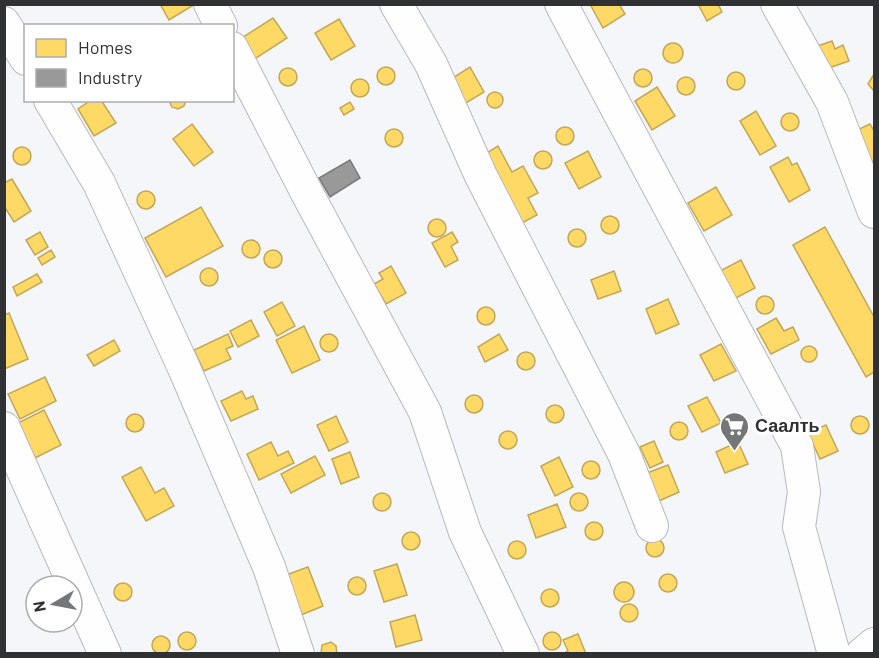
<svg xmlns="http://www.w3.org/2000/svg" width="879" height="658" font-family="Barlow,sans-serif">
  <rect width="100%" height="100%" fill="#f5f6f9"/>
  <!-- homes -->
  <g fill="#ffd966" stroke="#c1a756" stroke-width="1.5">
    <polygon points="160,4 191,4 192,6 169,20"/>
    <polygon points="593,4 619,4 625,14 603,28 591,6"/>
    <polygon points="698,4 718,4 722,12 707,21"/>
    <polygon points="273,18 287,38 253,60 240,39"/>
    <polygon points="339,19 355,46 331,60 315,33"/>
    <polygon points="832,41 835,49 843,45 849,61 823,70 815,47"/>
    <circle cx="673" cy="53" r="10"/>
    <polygon points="470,67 484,92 461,106 448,81"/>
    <circle cx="386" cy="76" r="9"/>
    <circle cx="288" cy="77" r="9"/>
    <circle cx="643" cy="78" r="9"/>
    <circle cx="736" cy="81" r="9"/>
    <polygon points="874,74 874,91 868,84"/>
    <circle cx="686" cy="86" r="9"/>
    <circle cx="360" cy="88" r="9"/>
    <polygon points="657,87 675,116 652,130 635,101"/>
    <circle cx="495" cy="100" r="8"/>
    <polygon points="91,100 101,100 116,123 94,136 78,109"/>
    <polygon points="186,100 184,106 178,109 172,107 169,101"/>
    <polygon points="350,102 354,109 344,115 340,108"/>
    <polygon points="756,111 776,146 760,155 740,121"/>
    <circle cx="790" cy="122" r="9"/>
    <polygon points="192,124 213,152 194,166 173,139"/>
    <polygon points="870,124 874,131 874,161 869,163 853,132"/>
    <circle cx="565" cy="136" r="9"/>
    <circle cx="394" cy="138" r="9"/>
    <polygon points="498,146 512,172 523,166 538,193 528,198 537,215 522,223 485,154"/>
    <circle cx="22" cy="156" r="9"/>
    <polygon points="588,151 601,177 579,189 565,163"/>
    <circle cx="543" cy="160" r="9"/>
    <polygon points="788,157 792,165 797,163 810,190 789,202 770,167"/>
    <polygon points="12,179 31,211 14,222 4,206 4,183"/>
    <polygon points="716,187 732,215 704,231 688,203"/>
    <circle cx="146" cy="200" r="9"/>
    <polygon points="201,207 223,246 166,277 145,238"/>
    <circle cx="610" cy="225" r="9"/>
    <circle cx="437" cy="228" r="9"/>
    <polygon points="825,227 874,317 874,372 866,377 793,245"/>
    <circle cx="577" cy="238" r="9"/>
    <polygon points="40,232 48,247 35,255 26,240"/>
    <polygon points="452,232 458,242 451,246 458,260 445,267 432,243"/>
    <circle cx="251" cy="249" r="9"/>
    <polygon points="51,250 55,257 42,265 38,258"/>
    <circle cx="273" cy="259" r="9"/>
    <polygon points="741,260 755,288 734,299 720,271"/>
    <polygon points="391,266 406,293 386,304 374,284 383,279 379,273"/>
    <circle cx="209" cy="277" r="9"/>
    <polygon points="614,271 621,291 598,299 591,280"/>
    <polygon points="37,274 42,282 17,296 13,287"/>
    <circle cx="765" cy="305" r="9"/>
    <polygon points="668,299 679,324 656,334 646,309"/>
    <polygon points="282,302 295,326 277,336 264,312"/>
    <circle cx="486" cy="316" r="9"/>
    <polygon points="9,313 28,359 4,369 4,315"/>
    <polygon points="776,318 784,331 793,327 799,340 771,354 757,329"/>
    <polygon points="251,320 259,336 238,347 230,331"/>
    <polygon points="304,326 320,360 292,373 276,340"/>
    <polygon points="228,334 233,346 226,349 231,359 204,371 194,350"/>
    <polygon points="499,334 508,350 485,362 478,347"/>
    <circle cx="329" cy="343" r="9"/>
    <polygon points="114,340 120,351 94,366 87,355"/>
    <polygon points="721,344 736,371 714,381 700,355"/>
    <circle cx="809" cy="354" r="8"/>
    <circle cx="526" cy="361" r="9"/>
    <polygon points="45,377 56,401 20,419 8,394"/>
    <polygon points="242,391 246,399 253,396 258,409 231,421 221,401"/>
    <circle cx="474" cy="404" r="9"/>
    <polygon points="707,397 721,423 702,432 688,406"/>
    <circle cx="555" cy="414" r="9"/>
    <polygon points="44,410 61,445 35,458 18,423"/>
    <circle cx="135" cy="423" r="9"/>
    <polygon points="336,416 348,442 329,451 317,425"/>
    <circle cx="860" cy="425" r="9"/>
    <circle cx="679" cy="431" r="9"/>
    <polygon points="826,425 838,451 820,459 808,433"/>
    <circle cx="508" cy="440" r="9"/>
    <polygon points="654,441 663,462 650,468 640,447"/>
    <polygon points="271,442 278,456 288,451 294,463 259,480 247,454"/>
    <polygon points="738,442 748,464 725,473 716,452"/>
    <polygon points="350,452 359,477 341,484 332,459"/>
    <polygon points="315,456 325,475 291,493 281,474"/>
    <polygon points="559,457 573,487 555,496 541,466"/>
    <circle cx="591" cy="470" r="9"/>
    <polygon points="668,465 679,492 659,501 647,473"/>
    <polygon points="141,467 155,493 164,488 174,506 146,521 122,477"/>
    <circle cx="382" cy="502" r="9"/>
    <circle cx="579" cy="502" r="9"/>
    <polygon points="557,504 566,527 536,538 528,515"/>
    <circle cx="594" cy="531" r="9"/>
    <circle cx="411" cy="541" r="9"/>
    <circle cx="655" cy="548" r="9"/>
    <circle cx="517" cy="550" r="9"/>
    <polygon points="397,564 407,595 384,602 374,571"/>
    <polygon points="308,567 323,606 301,615 286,575"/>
    <circle cx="668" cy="583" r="9"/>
    <circle cx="357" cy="586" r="9"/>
    <circle cx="624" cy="592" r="10"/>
    <circle cx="123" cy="592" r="9"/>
    <circle cx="550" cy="598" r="9"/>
    <circle cx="629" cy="613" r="9"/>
    <polygon points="415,615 422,640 396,647 390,622"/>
    <circle cx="187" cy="641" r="9"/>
    <circle cx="552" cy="641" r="9"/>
    <polygon points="578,634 586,654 563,654 568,651 563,640"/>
    <circle cx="161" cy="645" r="9"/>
    <polygon points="331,642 336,646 337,654 321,654 322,645"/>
  </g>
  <!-- industry -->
  <polygon fill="#999" stroke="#7a7a7a" stroke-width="1.5" points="350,160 360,178 330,197 319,178"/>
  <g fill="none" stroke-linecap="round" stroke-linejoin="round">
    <defs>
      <g id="minor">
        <polyline points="210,4 221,26"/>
        <polyline points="396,4 431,64 481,176 624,454 652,526"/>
        <polyline points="561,4 797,446 804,492 799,527 834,654"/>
        <polyline points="777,4 832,102 874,212"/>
        <polyline points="4,23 26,59"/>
        <polyline points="232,48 308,195 425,412 465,532 523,654"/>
        <polyline points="50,100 99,183 184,368 269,567 298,654"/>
        <polyline points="4,428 105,654"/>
        <polyline points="862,654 874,644"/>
      </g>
    </defs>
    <!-- minor casing -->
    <use href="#minor" stroke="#b8b9bb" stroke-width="34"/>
    <!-- minor -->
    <use href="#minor" stroke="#fefefe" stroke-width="32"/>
  </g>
  <!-- icons -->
  <defs>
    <symbol id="supermarket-pin" viewBox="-11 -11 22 30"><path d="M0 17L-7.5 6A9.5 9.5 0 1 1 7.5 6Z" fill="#757678" stroke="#fff"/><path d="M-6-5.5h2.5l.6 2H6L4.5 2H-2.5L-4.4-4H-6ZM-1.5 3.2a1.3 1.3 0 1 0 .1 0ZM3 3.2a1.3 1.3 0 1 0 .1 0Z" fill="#fff"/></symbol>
  </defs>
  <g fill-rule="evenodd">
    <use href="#supermarket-pin" x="718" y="410" width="33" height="45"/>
  </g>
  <g text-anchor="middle" stroke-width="6" stroke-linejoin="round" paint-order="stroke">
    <!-- poi labels -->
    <g font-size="18" font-weight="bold" fill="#303132" stroke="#fff" text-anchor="start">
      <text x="755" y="432">Саалть</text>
    </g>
  </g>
  <!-- border -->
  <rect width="879" height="658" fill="none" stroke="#303132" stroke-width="12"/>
  <!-- legend -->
  <rect x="24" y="24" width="210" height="78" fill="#ffffff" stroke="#acadad" stroke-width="1.5"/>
  <rect x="36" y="39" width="30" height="18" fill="#ffd966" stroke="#acadad" stroke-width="1.5"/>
  <text x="78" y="54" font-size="18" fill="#303132">Homes</text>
  <rect x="36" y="69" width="30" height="18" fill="#999999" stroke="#acadad" stroke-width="1.5"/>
  <text x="78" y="84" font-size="18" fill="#303132">Industry</text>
  <!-- north arrow -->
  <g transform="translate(54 604) rotate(260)"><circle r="28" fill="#ffffff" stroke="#acadad" stroke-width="1.5"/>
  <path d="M0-4.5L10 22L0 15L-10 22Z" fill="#757678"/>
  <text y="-9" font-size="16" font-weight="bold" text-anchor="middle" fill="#303132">N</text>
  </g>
</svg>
